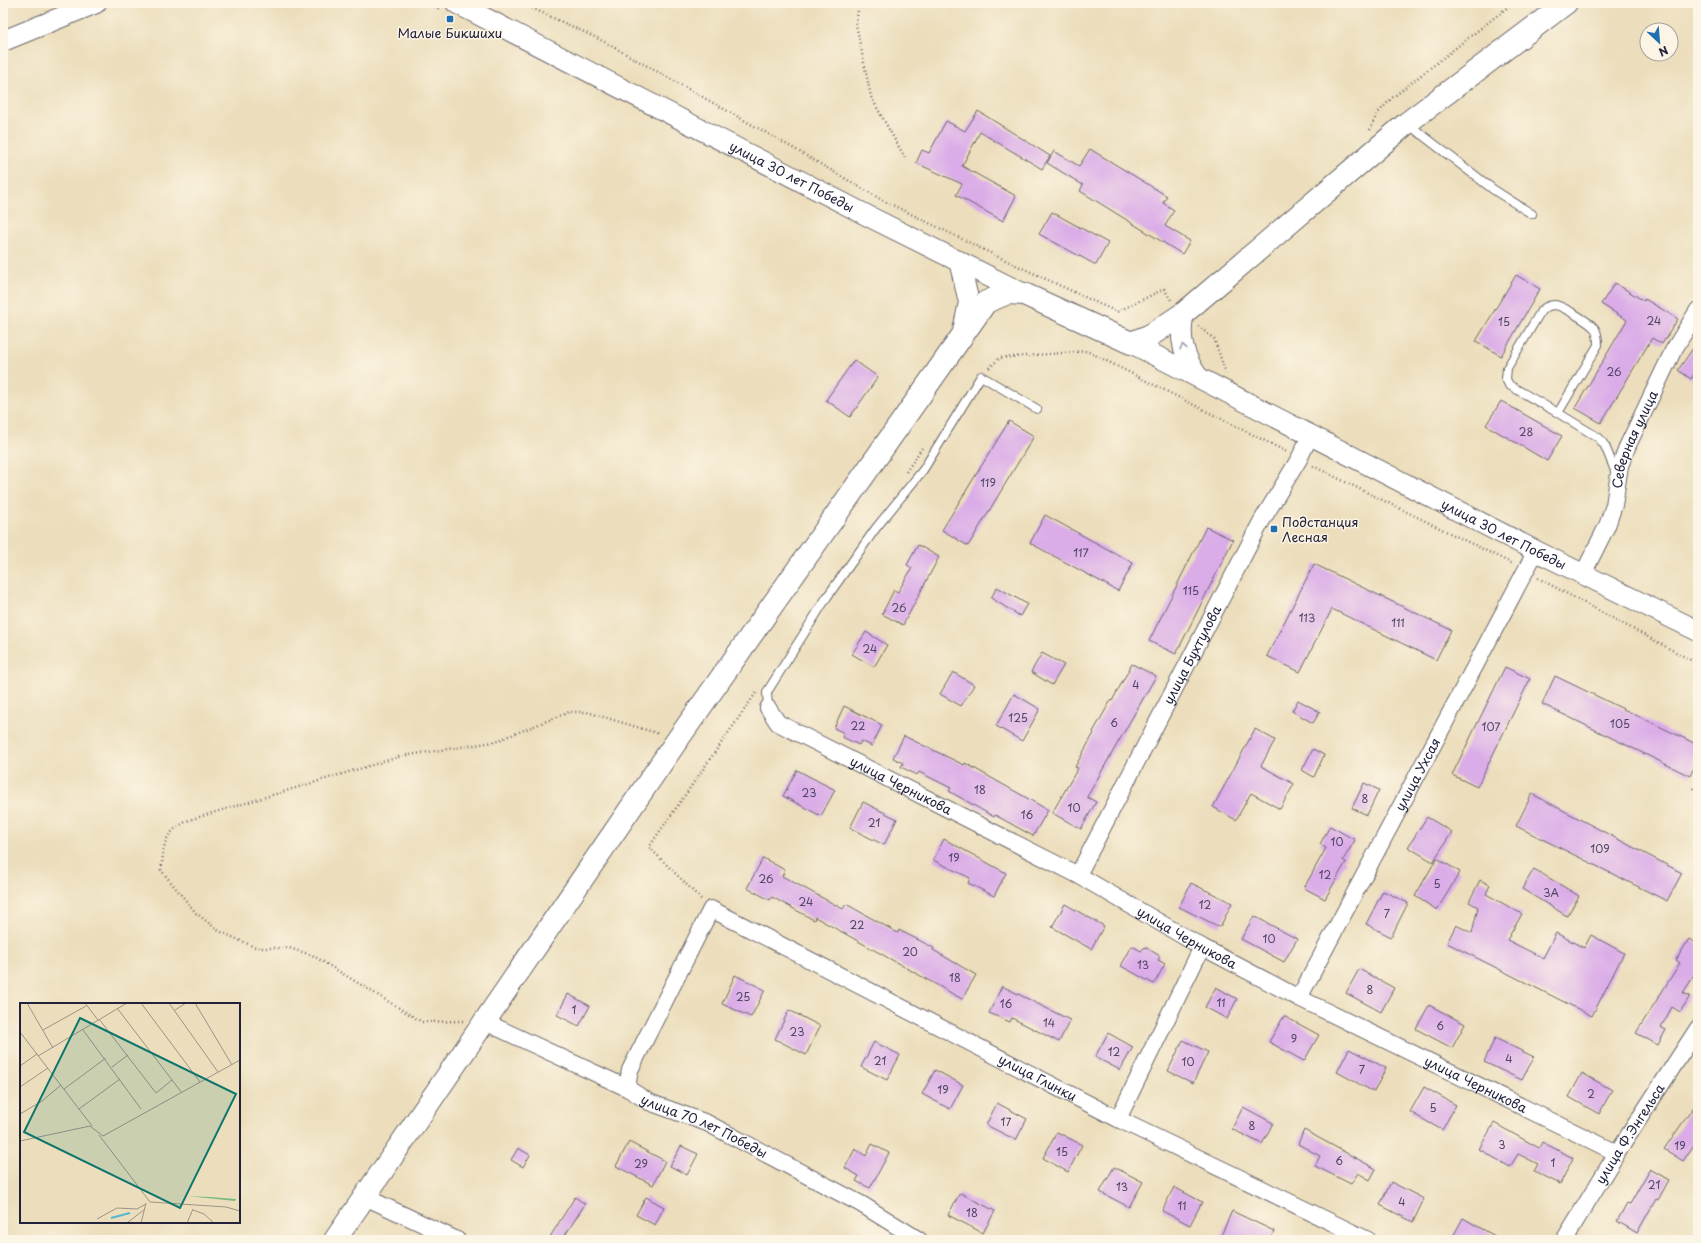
<svg xmlns="http://www.w3.org/2000/svg" width="1701" height="1243" font-family="'Playpen Sans',sans-serif">
  <rect width="100%" height="100%" fill="#fcf5e5"/>
  <filter id="ink" filterUnits="userSpaceOnUse"><feTurbulence type="fractalNoise" baseFrequency=".025" numOctaves="2"/><feDisplacementMap in="SourceGraphic" scale="8" xChannelSelector="R" yChannelSelector="G"/><feConvolveMatrix kernelMatrix="1 2 1 2 8 2 1 2 1" color-interpolation-filters="sRGB"/></filter>
  <filter id="wash" filterUnits="userSpaceOnUse"><feTurbulence type="fractalNoise" baseFrequency=".012" numOctaves="4" result="noise"/><feDisplacementMap in="SourceGraphic" scale="16" xChannelSelector="R" yChannelSelector="G"/><feGaussianBlur stdDeviation="0.9" result="paint"/><feColorMatrix in="noise" values="0 0 0 0 0 0 0 0 0 0 0 0 0 0 0 0 0 1.4 0 .05"/><feComposite in="paint" operator="in"/></filter>
  <g filter="url(#wash)">
    <rect width="100%" height="100%" fill="#ecdebc"/>
    <g id="blocks">
      <!-- building -->
      <g fill="#daace8">
        <polygon points="978,111 1050,156 1042,169 980,132 962,166 1016,196 1003,221 956,195 962,184 916,163 922,150 929,153 946,121 965,131"/>
        <polygon points="1090,149 1167,196 1163,203 1174,210 1165,226 1190,241 1182,254 1080,191 1083,185 1047,163 1054,151 1079,166"/>
        <polygon points="1052,212 1108,243 1096,265 1039,234"/>
        <polygon points="1516,275 1540,289 1501,356 1476,341"/>
        <polygon points="1615,283 1644,301 1645,299 1678,319 1662,344 1652,338 1601,423 1575,408 1627,320 1601,304"/>
        <polygon points="1698,341 1698,368 1691,379 1678,370"/>
        <polygon points="854,360 878,377 850,417 826,400"/>
        <polygon points="1501,401 1562,436 1547,461 1486,425"/>
        <polygon points="1009,421 1034,436 968,546 942,530"/>
        <polygon points="1045,515 1133,563 1118,591 1030,543"/>
        <polygon points="1206,527 1233,540 1176,654 1149,641"/>
        <polygon points="918,545 939,557 903,625 882,614 894,590 898,592 912,568 907,565"/>
        <polygon points="1314,564 1451,630 1436,660 1332,609 1300,672 1267,656"/>
        <polygon points="997,587 1027,604 1020,616 991,598"/>
        <polygon points="866,632 887,645 874,667 852,654"/>
        <polygon points="1042,653 1064,665 1052,685 1031,672"/>
        <polygon points="1132,664 1156,676 1087,797 1096,802 1081,829 1052,813 1078,768 1075,767 1094,733 1093,732 1111,700 1112,701"/>
        <polygon points="1505,667 1530,679 1477,787 1452,775"/>
        <polygon points="953,672 974,685 961,706 940,694"/>
        <polygon points="1555,676 1698,745 1698,759 1690,776 1542,704"/>
        <polygon points="1014,694 1040,709 1022,741 996,726"/>
        <polygon points="1298,700 1320,712 1313,723 1292,711"/>
        <polygon points="844,706 882,725 872,746 861,741 859,745 842,737 844,733 834,728"/>
        <polygon points="1255,729 1275,740 1261,766 1294,784 1280,809 1251,793 1236,820 1213,807"/>
        <polygon points="904,736 964,765 965,763 1048,810 1033,836 995,815 994,817 949,791 951,788 919,772 917,775 901,767 903,763 893,758"/>
        <polygon points="1313,749 1324,755 1314,777 1302,770"/>
        <polygon points="797,770 835,790 821,816 783,796"/>
        <polygon points="1364,783 1379,790 1367,815 1352,808"/>
        <polygon points="1532,794 1682,873 1667,901 1516,826"/>
        <polygon points="863,802 897,819 884,845 850,828"/>
        <polygon points="1427,817 1452,832 1433,862 1408,847"/>
        <polygon points="1330,826 1355,840 1343,860 1346,862 1325,899 1304,888 1326,848 1320,844"/>
        <polygon points="944,839 1006,873 994,896 968,883 970,878 933,860"/>
        <polygon points="763,858 785,870 782,876 843,909 846,904 898,933 899,930 934,948 933,950 976,975 962,999 815,917 814,920 772,897 770,900 747,888"/>
        <polygon points="1437,858 1460,872 1437,910 1415,896"/>
        <polygon points="1534,869 1579,896 1567,916 1522,889"/>
        <polygon points="1480,880 1490,885 1486,894 1522,914 1507,940 1543,958 1556,933 1584,948 1591,935 1624,953 1592,1016 1447,943 1456,925 1472,933 1478,907 1469,902"/>
        <polygon points="1191,883 1232,903 1220,927 1179,907"/>
        <polygon points="1383,891 1408,903 1391,937 1366,924"/>
        <polygon points="1065,904 1104,926 1091,949 1052,927"/>
        <polygon points="1254,916 1297,939 1284,962 1241,939"/>
        <polygon points="1689,939 1698,944 1698,969 1683,993 1690,996 1680,1012 1672,1007 1661,1027 1666,1030 1658,1045 1636,1033 1680,963 1676,960"/>
        <polygon points="1132,946 1141,951 1145,947 1160,956 1158,960 1165,964 1154,984 1121,966"/>
        <polygon points="1359,969 1394,988 1381,1012 1346,993"/>
        <polygon points="735,975 765,990 751,1017 722,1004"/>
        <polygon points="1002,986 1070,1020 1059,1042 1012,1018 1010,1022 989,1013"/>
        <polygon points="1216,987 1237,999 1227,1019 1205,1007"/>
        <polygon points="568,994 590,1006 579,1026 557,1015"/>
        <polygon points="1429,1005 1465,1024 1452,1048 1416,1029"/>
        <polygon points="789,1010 820,1026 806,1055 775,1039"/>
        <polygon points="1284,1016 1319,1035 1304,1061 1269,1042"/>
        <polygon points="1108,1033 1133,1047 1120,1070 1095,1057"/>
        <polygon points="1495,1038 1534,1057 1522,1080 1484,1062"/>
        <polygon points="1183,1040 1208,1052 1193,1083 1168,1071"/>
        <polygon points="874,1042 900,1055 887,1080 861,1067"/>
        <polygon points="1349,1049 1386,1068 1374,1092 1337,1072"/>
        <polygon points="935,1070 963,1085 950,1109 922,1094"/>
        <polygon points="1582,1073 1612,1090 1599,1114 1569,1097"/>
        <polygon points="1424,1087 1456,1105 1442,1130 1410,1112"/>
        <polygon points="1698,1101 1698,1139 1683,1161 1664,1149"/>
        <polygon points="997,1103 1027,1119 1016,1140 986,1125"/>
        <polygon points="1243,1107 1273,1123 1262,1144 1232,1129"/>
        <polygon points="1494,1123 1539,1148 1542,1142 1573,1158 1560,1184 1534,1171 1538,1164 1518,1154 1510,1167 1479,1149"/>
        <polygon points="1304,1130 1376,1169 1370,1180 1358,1173 1351,1184 1315,1166 1320,1156 1298,1144"/>
        <polygon points="1057,1132 1082,1145 1068,1172 1043,1158"/>
        <polygon points="629,1142 665,1161 653,1185 616,1166"/>
        <polygon points="872,1144 889,1153 870,1188 856,1181 859,1176 845,1168 855,1149 866,1156"/>
        <polygon points="681,1146 698,1154 687,1175 670,1166"/>
        <polygon points="518,1148 530,1155 523,1167 511,1160"/>
        <polygon points="1114,1167 1143,1182 1129,1207 1100,1192"/>
        <polygon points="1650,1169 1669,1180 1658,1200 1656,1199 1637,1233 1617,1221 1627,1203 1630,1204"/>
        <polygon points="1391,1182 1424,1199 1413,1222 1380,1205"/>
        <polygon points="1174,1187 1202,1202 1190,1225 1162,1211"/>
        <polygon points="960,1193 995,1211 983,1233 948,1215"/>
        <polygon points="575,1197 585,1204 562,1240 548,1240"/>
        <polygon points="646,1197 664,1207 655,1225 636,1215"/>
        <polygon points="1232,1211 1274,1231 1270,1240 1219,1240"/>
        <polygon points="1463,1218 1502,1240 1451,1240"/>
      </g>
    </g>
  </g>
  <g filter="url(#ink)">
    <use href="#blocks" fill-opacity="0" stroke="#696468" stroke-width="1"/>
    <g fill="none" stroke-linecap="round" stroke-linejoin="round">
      <defs>
        <g id="service">
          <polyline points="1408,124 1494,190 1532,214"/>
          <path d="M 1558,413 L 1509,385 L 1506,379 L 1507,368 L 1541,311 C 1545,307 1549,305 1555,305 C 1563,306 1591,323 1595,329 C 1598,334 1598,339 1598,345 L 1558,413 L 1599,438 L 1605,446 L 1616,473"/>
          <polyline points="768,708 767,692 827,597 876,528 923,470 981,376 1037,409"/>
        </g>
        <g id="minor">
          <path id="s1" d="M 1583,574 L 1607,526 L 1614,505 L 1620,466 L 1628,445 L 1673,351 L 1698,310"/>
          <path id="s2" d="M 768,708 L 778,723 L 1078,875 L 1202,947 L 1299,998 L 1617,1153"/>
          <path id="s3" d="M 1078,875 L 1261,522 L 1299,459 L 1310,436"/>
          <path id="s4" d="M 1299,998 L 1536,551"/>
          <path id="s5" d="M 485,1022 L 627,1088 L 649,1102 L 707,1123 L 861,1204 L 919,1240"/>
          <path id="s6" d="M 627,1088 L 630,1070 L 711,909 L 1118,1119 L 1368,1240"/>
          <polyline points="1118,1119 1202,947"/>
          <polyline points="365,1197 457,1240"/>
          <path id="s7" d="M 1564,1240 L 1617,1153 L 1698,1028"/>
        </g>
        <g id="tertiary">
          <path id="s8" d="M 456,3 L 872,218 L 1024,294"/>
          <polyline points="3,41 96,3"/>
          <polyline points="959,261 969,302 963,331"/>
          <path d="M 1184,313 C 1178,338 1184,357 1198,377"/>
          <path id="s9" d="M 1131,343 L 1536,551 L 1698,631"/>
        </g>
        <polyline id="secondary" points="335,1240 678,739 986,302 1008,293 1024,294 1131,343 1151,335 1184,313 1407,123 1566,3"/>
      </defs>
      <!-- service casing -->
      <use href="#service" stroke="#696468" stroke-width="10"/>
      <!-- minor casing -->
      <use href="#minor" stroke="#696468" stroke-width="18"/>
      <!-- tertiary casing -->
      <use href="#tertiary" stroke="#696468" stroke-width="22"/>
      <!-- secondary casing -->
      <use href="#secondary" stroke="#696468" stroke-width="24"/>
      <!-- path -->
      <g stroke="#696468" stroke-width="2.5" stroke-dasharray="1 3" stroke-linecap="butt">
        <polyline points="436,3 434,6 441,10"/>
        <polyline points="521,3 599,39 774,137 882,200 1005,260 1117,312 1164,289 1171,300"/>
        <polyline points="859,3 856,24 871,97 905,158"/>
        <polyline points="1370,130 1377,114 1392,98 1513,3"/>
        <polyline points="1198,326 1214,339 1226,373"/>
        <polyline points="989,368 1000,358 1087,351 1287,452"/>
        <polyline points="1313,466 1513,564"/>
        <polyline points="906,472 922,448"/>
        <polyline points="1538,578 1698,664"/>
        <polyline points="1694,789 1698,781"/>
        <polyline points="701,899 649,847 756,693"/>
        <path d="M 463,1021 L 422,1022 L 312,955 L 289,948 L 257,948 L 219,931 L 196,913 L 161,870 C 165,843 162,834 189,820 L 402,756 L 494,742 L 569,712 L 587,712 L 660,734"/>
      </g>
      <!-- service -->
      <use href="#service" stroke="#fff" stroke-width="8"/>
      <!-- minor -->
      <use href="#minor" stroke="#fff" stroke-width="16"/>
      <!-- tertiary -->
      <use href="#tertiary" stroke="#fff" stroke-width="20"/>
      <!-- secondary -->
      <use href="#secondary" stroke="#fff" stroke-width="22"/>
    </g>
    <!-- one-way arrows -->
    <defs><path id="oneway-chevron" d="M-2-3.5L2.5 0L-2 3.5" fill="none" stroke-width="1.6" stroke-linecap="round" stroke-linejoin="round"/></defs>
    <use stroke="#9c9ca7" href="#oneway-chevron" transform="translate(1183 347) rotate(-101)"/>
  </g>
  <!-- markers -->
  <g fill="#1f6fb2" stroke="#fcf5e5" stroke-width="1.5">
    <rect x="446" y="15" width="8" height="8" rx="2"/>
    <rect x="1270" y="525" width="8" height="8" rx="2"/>
  </g>
  <g text-anchor="middle" stroke-width="3" stroke-linejoin="round" paint-order="stroke">
    <!-- number labels -->
    <g font-size="11" fill="#504466">
      <text x="1654" y="325">24</text>
      <text x="1504" y="326">15</text>
      <text x="1614" y="376">26</text>
      <text x="1526" y="436">28</text>
      <text x="988" y="487">119</text>
      <text x="1081" y="557">117</text>
      <text x="1191" y="595">115</text>
      <text x="899" y="612">26</text>
      <text x="1307" y="622">113</text>
      <text x="1398" y="627">111</text>
      <text x="870" y="653">24</text>
      <text x="1136" y="689">4</text>
      <text x="1018" y="722">125</text>
      <text x="1114" y="727">6</text>
      <text x="1620" y="728">105</text>
      <text x="858" y="730">22</text>
      <text x="1491" y="731">107</text>
      <text x="980" y="794">18</text>
      <text x="809" y="797">23</text>
      <text x="1365" y="803">8</text>
      <text x="1074" y="812">10</text>
      <text x="1027" y="819">16</text>
      <text x="874" y="827">21</text>
      <text x="1337" y="846">10</text>
      <text x="1600" y="853">109</text>
      <text x="954" y="862">19</text>
      <text x="1325" y="879">12</text>
      <text x="766" y="883">26</text>
      <text x="1437" y="888">5</text>
      <text x="1551" y="897">3А</text>
      <text x="806" y="906">24</text>
      <text x="1205" y="909">12</text>
      <text x="1387" y="918">7</text>
      <text x="857" y="929">22</text>
      <text x="1269" y="943">10</text>
      <text x="910" y="956">20</text>
      <text x="1143" y="969">13</text>
      <text x="955" y="982">18</text>
      <text x="1370" y="994">8</text>
      <text x="743" y="1001">25</text>
      <text x="1221" y="1007">11</text>
      <text x="1006" y="1008">16</text>
      <text x="574" y="1014">1</text>
      <text x="1049" y="1027">14</text>
      <text x="1440" y="1030">6</text>
      <text x="797" y="1036">23</text>
      <text x="1294" y="1043">9</text>
      <text x="1114" y="1056">12</text>
      <text x="1509" y="1063">4</text>
      <text x="880" y="1065">21</text>
      <text x="1188" y="1066">10</text>
      <text x="1362" y="1074">7</text>
      <text x="943" y="1094">19</text>
      <text x="1591" y="1098">2</text>
      <text x="1433" y="1112">5</text>
      <text x="1006" y="1126">17</text>
      <text x="1252" y="1130">8</text>
      <text x="1502" y="1149">3</text>
      <text x="1680" y="1150">19</text>
      <text x="1062" y="1156">15</text>
      <text x="1339" y="1165">6</text>
      <text x="1553" y="1167">1</text>
      <text x="641" y="1168">29</text>
      <text x="1654" y="1189">21</text>
      <text x="1122" y="1191">13</text>
      <text x="1402" y="1206">4</text>
      <text x="1182" y="1210">11</text>
      <text x="972" y="1217">18</text>
    </g>
    <!-- poi labels -->
    <g font-size="13" fill="#22223b" stroke="#fcf5e5">
      <text x="450" y="38">Малые Бикшихи</text>
      <text x="1282" y="527" text-anchor="start">Подстанция<tspan x="1282" dy="15">Лесная</tspan></text>
    </g>
    <!-- street labels -->
    <g font-size="13" fill="#22223b" stroke="#fcf5e5">
      <text dy="5" stroke="none"><textPath href="#s8" startOffset="378">улица 30 лет Победы</textPath></text>
      <text dy="5" stroke="none"><textPath href="#s1" startOffset="145">Северная улица</textPath></text>
      <text dy="5" stroke="none"><textPath href="#s9" startOffset="419">улица 30 лет Победы</textPath></text>
      <text dy="5" stroke="none"><textPath href="#s3" startOffset="248">улица Бухтулова</textPath></text>
      <text dy="5" stroke="none"><textPath href="#s4" startOffset="253">улица Ухсая</textPath></text>
      <text dy="5" stroke="none"><textPath href="#s2" startOffset="156">улица Черникова</textPath></text>
      <text dy="5" stroke="none"><textPath href="#s2" startOffset="480">улица Черникова</textPath></text>
      <text dy="5" stroke="none"><textPath href="#s6" startOffset="566">улица Глинки</textPath></text>
      <text dy="5" stroke="none"><textPath href="#s2" startOffset="804">улица Черникова</textPath></text>
      <text dy="5" stroke="none"><textPath href="#s5" startOffset="243">улица 70 лет Победы</textPath></text>
      <text dy="5" stroke="none"><textPath href="#s7" startOffset="125">улица Ф.Энгельса</textPath></text>
    </g>
  </g>
  <!-- overview -->
  <g transform="translate(20 1003)">
    <rect width="220" height="220" fill="#ecdebc"/>
    <path d="M 167,193 L 190,194 L 216,196 L 215,198 Z" fill="#79bc7e"/>
    <path fill="none" stroke="#51b9ce" stroke-width="2" d="M 91,215 L 110,210"/>
    <path fill="none" stroke="#9b9388" stroke-width="1" d="M 7,0 L 33,45M 65,0 L 78,17M 121,0 L 180,79M 149,0 L 198,69M 175,0 L 212,62M 97,5 L 162,90M 155,7 L 166,0M 79,16 L 136,90 L 152,77M 23,27 L 66,3M 63,27 L 121,106M 0,29 L 72,123M 18,53 L 107,0M 0,63 L 17,51M 92,64 L 108,52M 0,84 L 28,65M 44,86 L 86,55M 59,106 L 100,76M 0,111 L 22,98 L 41,82M 79,132 L 130,199 L 206,204 L 220,208M 0,138 L 70,123 L 83,133 L 220,57M 173,207 L 184,211 L 194,220M 77,216 L 97,205 L 117,206 L 126,201M 107,220 L 125,206M 121,220 L 126,200M 167,220 L 173,206"/>
    <path fill="#0f766e" fill-opacity="0.15" stroke="#0f766e" stroke-width="2" d="M 60,15 L 216,91 L 160,205 L 4,129 Z"/>
    <rect width="220" height="220" fill="none" stroke="#22223b" stroke-width="2"/>
  </g>
  <!-- margin -->
  <rect width="1701" height="1243" fill="none" stroke="#fcf5e5" stroke-width="16"/>
  <!-- north arrow -->
  <g transform="translate(1659 42) rotate(154)"><circle r="19" fill="#fcf5e5" stroke="#a5a1a1"/>
  <path d="M0-3L7 15L0 10L-7 15Z" fill="#1f6fb2"/>
  <text y="-6" font-size="11" font-weight="bold" text-anchor="middle" fill="#22223b">N</text>
  </g>
</svg>
